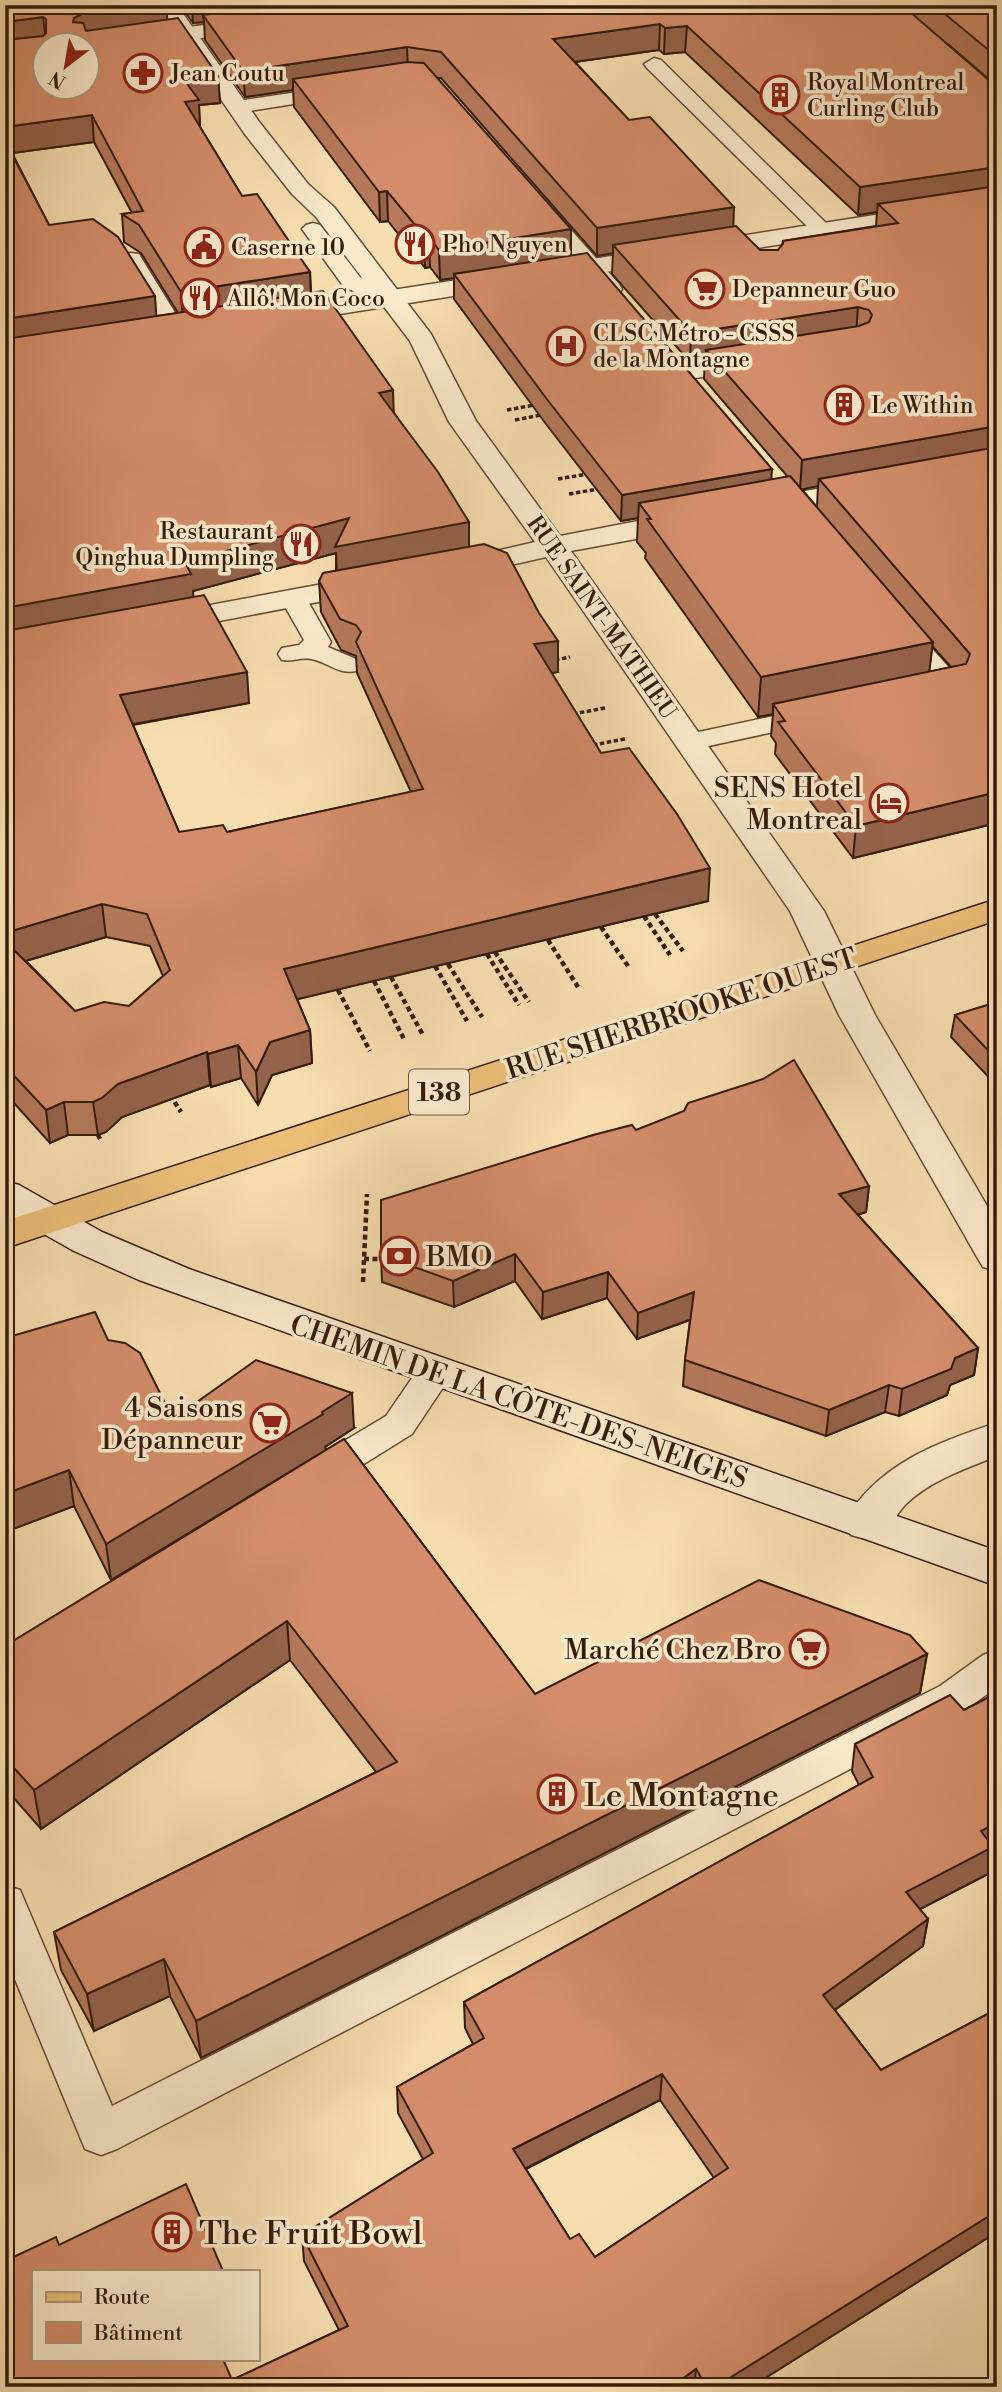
<svg xmlns="http://www.w3.org/2000/svg" width="1002" height="2392" font-family="'Libre Bodoni',serif">
  <rect width="100%" height="100%" fill="#f7deb1"/>
  <filter id="stains"><feTurbulence type="fractalNoise" baseFrequency=".00286" numOctaves="4"/><feColorMatrix values="0 0 0 0 .2 0 0 0 0 .09 0 0 0 0 .02 0 0 0 .5 -.17"/></filter>
  <radialGradient id="worn" r=".72"><stop offset=".6" stop-color="#630" stop-opacity="0"/><stop offset="1" stop-color="#630" stop-opacity=".3"/></radialGradient>
  <g fill="none" stroke-linecap="round" stroke-linejoin="round">
    <defs>
      <g id="service">
        <polygon points="654,58 661,60 829,226 833,230 829,234 815,234 647,68 644,64"/>
        <polygon points="338,86 345,88 348,92 345,96 237,113 227,107 237,101"/>
        <polygon points="541,202 548,204 619,284 622,289 619,294 603,294 534,212 531,208 534,204"/>
        <polygon points="313,223 320,225 360,277 399,294 402,299 399,304 383,304 344,287 302,229 306,225"/>
        <polygon points="131,253 139,254 142,259 187,332 184,337 168,337 165,332 120,259 123,254"/>
        <polygon points="750,356 758,358 761,363 758,368 683,380 675,378 672,373 675,368 683,366"/>
        <path d="M 293,590 L 302,593 L 306,598 L 331,642 L 328,647 L 356,659 L 360,665 L 356,671 C 338,675 328,662 311,659 C 301,657 292,662 282,660 L 278,654 L 282,648 L 299,645 L 304,640 L 280,598 L 284,593 Z"/>
        <polygon points="900,621 909,623 961,681 964,687 961,693 929,700 919,698 916,692 919,686 933,683 887,629 891,623"/>
        <polygon points="815,707 825,709 829,715 825,721 690,750 680,748 676,742 680,736"/>
        <polygon points="436,1358 449,1362 454,1371 412,1434 330,1485 317,1489 304,1485 299,1475 304,1465 386,1416 423,1362"/>
        <polygon points="997,1650 997,1687 968,1708 117,2149 101,2155 85,2149 5,1955 5,1885 20,1890 112,2106 940,1686 983,1655"/>
      </g>
      <g id="minor">
        <polygon points="156,5 177,5 260,123 308,184 334,207 431,334 476,421 560,536 690,511 700,514 704,520 700,526 690,529 571,551 824,911 875,1015 997,1223 997,1271 983,1267 977,1257 839,1015 790,911 546,557 458,577 448,574 443,568 448,562 535,542 449,422 410,341 316,217 292,194 244,133"/>
        <polygon points="870,480 880,482 884,488 880,494 757,517 747,514 743,508 747,502 757,499"/>
        <polygon points="371,575 381,578 386,584 381,590 162,632 151,629 147,623 151,617 162,614"/>
        <path d="M 997,1423 L 997,1456 C 965,1469 931,1480 906,1504 C 897,1513 891,1527 882,1534 C 872,1542 861,1538 851,1535 L 844,1523 C 876,1465 937,1442 997,1423 Z"/>
      </g>
      <g id="tertiary">
        <polygon points="257,18 265,19 268,24 265,29 88,54 88,46 78,46 88,40"/>
        <polygon points="997,196 997,210 283,323 274,320 270,315 274,310 283,307"/>
      </g>
      <polygon id="secondary" points="5,1181 19,1185 102,1232 189,1269 997,1551 997,1586 139,1280 74,1251 5,1212"/>
      <polygon id="primary" points="997,899 997,920 5,1248 5,1221"/>
    </defs>
    <!-- service casing -->
    <use href="#service" stroke="#664c33" stroke-width="3"/>
    <!-- minor casing -->
    <use href="#minor" stroke="#664c33" stroke-width="3"/>
    <!-- tertiary casing -->
    <use href="#tertiary" stroke="#664c33" stroke-width="3"/>
    <!-- secondary casing -->
    <use href="#secondary" stroke="#361b09" stroke-width="3"/>
    <!-- primary casing -->
    <use href="#primary" stroke="#361b09" stroke-width="3"/>
    <!-- path-far1 -->
    <g stroke="#361b09" stroke-width="3.5" stroke-dasharray="4.5 2.5" stroke-linecap="butt">
      <polyline points="507,410 534,405"/>
      <polyline points="515,420 541,415"/>
      <polyline points="558,479 587,474"/>
      <polyline points="569,494 598,489"/>
      <polyline points="555,660 570,657"/>
      <polyline points="573,714 605,708"/>
      <polyline points="593,745 625,739"/>
    </g>
    <!-- path -->
    <g stroke="#361b09" stroke-width="4.5" stroke-dasharray="5 3.5" stroke-linecap="butt">
      <polyline points="655,914 683,951"/>
      <polyline points="644,916 670,955"/>
      <polyline points="601,927 630,969"/>
      <polyline points="548,940 578,987"/>
      <polyline points="495,952 529,1002"/>
      <polyline points="487,954 519,1005"/>
      <polyline points="448,964 482,1017"/>
      <polyline points="435,966 467,1021"/>
      <polyline points="391,977 423,1035"/>
      <polyline points="374,981 405,1041"/>
      <polyline points="338,990 370,1051"/>
      <polyline points="170,1095 181,1112"/>
      <polyline points="98,1135 100,1139"/>
      <polyline points="364,1259 382,1259"/>
      <polyline points="363,1282 367,1194"/>
    </g>
    <!-- service -->
    <use href="#service" fill="#faeacc" fill-rule="evenodd"/>
    <!-- minor -->
    <use href="#minor" fill="#faeacc" fill-rule="evenodd"/>
    <!-- tertiary -->
    <use href="#tertiary" fill="#faeacc" fill-rule="evenodd"/>
    <!-- secondary -->
    <use href="#secondary" fill="#faeacc" fill-rule="evenodd"/>
    <!-- primary -->
    <use href="#primary" fill="#ecbf78" fill-rule="evenodd"/>
  </g>
  <!-- wall -->
  <g fill="#b5795b" stroke="#361b09" stroke-width="2" fill-rule="evenodd">
    <path d="M 5,5 L 166,5 L 167,20 L 218,76 L 220,103 L 199,105 L 200,127 L 242,196 L 310,272 L 311,292 L 469,522 L 469,547 L 558,672 L 551,673 L 601,753 L 708,901 L 297,999 L 310,1030 L 312,1063 L 272,1075 L 258,1105 L 241,1078 L 211,1087 L 210,1085 L 122,1117 L 106,1132 L 98,1135 L 68,1135 L 50,1143 L 5,1093 ZM 94,142 L 132,213 L 122,214 L 124,242 L 141,253 L 178,313 L 157,316 L 49,225 L 12,153 ZM 336,553 L 336,571 L 319,581 L 321,612 L 341,650 L 356,656 L 357,673 L 411,792 L 227,832 L 179,832 L 133,725 L 249,703 L 193,597 L 193,591 ZM 106,937 L 150,946 L 163,976 L 129,1006 L 75,1011 L 26,961 Z"/>
    <path d="M 180,5 L 997,5 L 997,823 L 853,858 L 775,754 L 776,743 L 771,736 L 773,714 L 758,717 L 645,558 L 646,553 L 637,542 L 638,518 L 621,521 L 546,424 L 454,299 L 454,278 L 440,280 L 430,267 L 425,268 L 388,221 L 380,222 L 294,107 L 293,90 L 245,97 L 205,40 L 204,22 L 193,23 ZM 948,44 L 992,82 L 990,81 ZM 659,50 L 664,54 L 685,52 L 858,215 L 877,212 L 876,226 L 783,241 L 782,245 L 778,250 L 760,250 L 733,227 L 629,120 L 575,62 ZM 437,78 L 441,78 L 597,256 L 613,253 L 612,274 L 690,362 L 705,360 L 704,379 L 788,477 L 771,480 L 571,256 ZM 818,486 L 817,507 L 801,489 ZM 932,646 L 951,667 L 929,672 Z"/>
    <polygon points="997,1002 997,1086 951,1037 955,1015"/>
    <polygon points="636,1130 869,1186 866,1212 858,1215 978,1348 974,1375 950,1385 947,1395 899,1416 885,1412 826,1436 683,1386 685,1360 690,1320 637,1339 607,1298 542,1319 515,1281 454,1307 382,1282 381,1255"/>
    <polygon points="108,1340 173,1419 354,1428 325,1447 326,1450 111,1580 74,1506 5,1532"/>
    <polygon points="344,1439 535,1694 927,1654 920,1693 201,2058 170,1996 94,2031 61,1970 54,1932 376,1772 290,1660 41,1829 5,1788 5,1646"/>
    <path d="M 997,1693 L 997,1846 L 993,1848 L 988,1874 L 920,1909 L 928,1919 L 923,1946 L 835,2010 L 881,2070 L 997,2009 L 997,2232 L 751,2387 L 5,2387 L 33,2271 L 232,2380 L 339,2330 L 304,2261 L 302,2235 L 423,2159 L 398,2113 L 397,2087 L 473,2044 L 465,2028 L 464,2002 L 859,1785 L 852,1771 L 855,1744 L 964,1710 ZM 660,2100 L 714,2178 L 595,2257 L 570,2239 L 526,2169 Z"/>
  </g>
  <!-- shaded-wall -->
  <g fill="#94634a" stroke="#361b09" stroke-width="2">
    <polygon points="134,5 166,5 168,27 88,37 73,22 74,18 85,12"/>
    <polygon points="192,5 327,5 203,15 204,22 193,23"/>
    <polygon points="43,17 46,42 5,48 5,22"/>
    <polygon points="660,24 659,50 553,65 553,39"/>
    <polygon points="687,26 685,52 664,54 665,28"/>
    <polygon points="407,47 408,73 293,79 293,90 245,97 243,71"/>
    <polygon points="218,76 220,103 199,105 200,127 187,129 185,102 185,81"/>
    <polygon points="92,115 94,142 5,154 5,127"/>
    <polygon points="997,167 997,194 878,204 877,212 858,215 860,187"/>
    <polygon points="387,191 388,221 380,222 379,192"/>
    <polygon points="734,207 733,235 613,245 613,253 597,256 597,228"/>
    <polygon points="571,229 571,260 454,274 454,278 440,280 439,250"/>
    <polygon points="425,237 429,237 430,267 425,268"/>
    <polygon points="310,272 311,300 183,321 181,292"/>
    <polygon points="155,296 157,325 5,348 5,319"/>
    <polygon points="858,307 856,335 706,350 705,360 690,362 691,333"/>
    <polygon points="393,390 394,420 379,393"/>
    <polygon points="997,426 997,455 819,479 818,486 800,490 802,460"/>
    <polygon points="772,469 770,495 639,503 638,518 621,521 622,495"/>
    <polygon points="349,518 469,522 469,553 337,578 336,553 193,591 194,605 5,640 5,608"/>
    <polygon points="558,641 558,672 534,676 534,644"/>
    <polygon points="933,642 928,681 773,704 773,714 758,717 761,677"/>
    <polygon points="247,672 249,703 123,726 120,695"/>
    <polygon points="997,792 997,823 853,858 856,826"/>
    <polygon points="710,868 708,901 286,1002 284,969"/>
    <polygon points="102,904 106,937 5,967 5,933"/>
    <polygon points="310,1030 312,1063 272,1075 258,1105 256,1072 270,1042"/>
    <polygon points="238,1045 241,1078 211,1087 208,1054"/>
    <polygon points="207,1052 210,1085 122,1117 106,1132 98,1135 93,1102 118,1084"/>
    <polygon points="64,1102 68,1135 50,1143 46,1110"/>
    <polygon points="869,1186 866,1212 836,1221 839,1194"/>
    <polygon points="515,1254 515,1281 454,1307 453,1281"/>
    <polygon points="608,1272 607,1298 542,1319 543,1292"/>
    <polygon points="694,1292 692,1319 637,1339 638,1313"/>
    <polygon points="978,1348 974,1375 950,1385 947,1395 899,1416 902,1389 955,1358"/>
    <polygon points="889,1385 885,1412 826,1436 829,1410"/>
    <polygon points="352,1393 354,1428 325,1447 326,1450 111,1580 106,1544"/>
    <polygon points="69,1470 74,1506 5,1532 5,1494"/>
    <polygon points="287,1621 290,1660 41,1829 34,1790"/>
    <polygon points="927,1654 920,1693 201,2058 196,2021"/>
    <polygon points="997,1822 997,1846 993,1848 988,1874 901,1919 906,1892 981,1831"/>
    <polygon points="928,1919 923,1946 819,2021 823,1995"/>
    <polygon points="164,1959 170,1996 94,2031 87,1994"/>
    <polygon points="662,2074 660,2100 513,2175 513,2149"/>
    <polygon points="997,2211 997,2232 751,2387 715,2387"/>
    <polygon points="696,2369 694,2387 671,2387"/>
  </g>
  <!-- building -->
  <g fill="#d38d6a" stroke="#361b09" stroke-width="2" fill-rule="evenodd">
    <path d="M 5,5 L 134,5 L 85,12 L 74,18 L 73,22 L 83,23 L 86,31 L 178,18 L 218,76 L 185,81 L 199,100 L 185,102 L 242,196 L 257,194 L 310,272 L 181,292 L 139,225 L 122,214 L 143,211 L 92,115 L 5,127 L 5,40 L 43,36 L 46,33 L 46,19 L 43,17 L 5,22 ZM 46,46 L 88,46 L 88,88 L 46,88 Z"/>
    <polygon points="272,5 902,5 990,81 997,83 997,167 860,187 687,26 665,28 660,24 553,39 629,120 650,117 734,207 597,228 441,52 407,47 243,71 203,15"/>
    <polygon points="934,5 997,5 997,57"/>
    <polygon points="407,62 424,63 571,229 439,250 429,237 425,237 387,191 379,192 293,79"/>
    <polygon points="5,141 49,225 93,219 118,237 155,296 5,319"/>
    <polygon points="997,186 997,426 802,460 706,350 859,326 869,322 872,315 869,310 858,307 691,333 613,245 736,226 760,250 778,250 783,244 783,241 898,223 878,204"/>
    <polygon points="587,253 772,469 622,495 546,398 454,274"/>
    <polygon points="323,291 393,390 379,393 438,472 469,522 335,547 349,518 185,562 191,574 5,608 5,339"/>
    <polygon points="997,447 997,792 856,826 778,722 785,721 773,704 966,664 970,654 819,479"/>
    <polygon points="790,476 933,642 761,677 647,519 651,519 639,503"/>
    <polygon points="484,544 507,553 539,613 558,641 534,644 601,753 629,748 677,814 710,868 284,969 310,1030 270,1042 256,1072 238,1045 208,1054 207,1052 118,1084 102,1098 93,1102 64,1102 46,1110 5,1066 5,941 75,1011 104,1002 129,1006 170,970 147,914 102,904 5,933 5,631 204,595 247,672 120,695 179,832 223,825 227,832 423,789 356,642 361,632 356,625 340,619 319,581 323,573"/>
    <polygon points="997,1002 997,1060 955,1015"/>
    <polygon points="794,1060 869,1186 839,1194 978,1348 955,1358 951,1369 902,1389 889,1385 829,1410 685,1360 694,1292 638,1313 608,1272 543,1292 515,1254 453,1281 381,1255 381,1200 593,1135 632,1125 636,1130 684,1111 688,1103 763,1079"/>
    <polygon points="95,1312 108,1340 125,1343 140,1353 173,1419 256,1360 352,1393 322,1412 323,1414 106,1544 69,1470 5,1494 5,1338"/>
    <polygon points="344,1439 535,1694 759,1580 910,1635 927,1654 196,2021 164,1959 87,1994 54,1932 397,1762 287,1621 34,1790 5,1758 5,1646"/>
    <path d="M 997,1693 L 997,1822 L 981,1831 L 993,1847 L 906,1892 L 928,1919 L 823,1995 L 881,2070 L 997,2009 L 997,2211 L 715,2387 L 707,2387 L 696,2369 L 671,2387 L 5,2387 L 5,2261 L 56,2237 L 59,2245 L 186,2184 L 223,2271 L 33,2271 L 33,2359 L 223,2359 L 232,2380 L 348,2326 L 302,2235 L 433,2153 L 397,2087 L 484,2038 L 464,2002 L 873,1777 L 855,1744 L 950,1695 L 964,1710 ZM 662,2074 L 728,2168 L 595,2257 L 579,2234 L 570,2239 L 513,2149 Z"/>
  </g>
  <!-- icons -->
  <defs>
    <symbol id="pharmacy-ring" viewBox="-11 -11 22 22"><circle r="9.5" fill="#faeacc" stroke="#8f2418" stroke-width="1.5"/><path d="M-2-6h4v4h4v4h-4v4h-4v-4h-4v-4h4Z" fill="#8f2418"/></symbol>
    <symbol id="building-ring" viewBox="-11 -11 22 22"><circle r="9.5" fill="#faeacc" stroke="#8f2418" stroke-width="1.5"/><path d="M-4-6H4V6H1V3H-1V6H-4ZM-2.5-4.3h1.7v1.8h-1.7ZM.8-4.3h1.7v1.8H.8ZM-2.5-1h1.7V.8h-1.7ZM.8-1h1.7V.8H.8Z" fill="#8f2418"/></symbol>
    <symbol id="restaurant-ring" viewBox="-11 -11 22 22"><circle r="9.5" fill="#faeacc" stroke="#8f2418" stroke-width="1.5"/><path d="M-5-6h1v4h1v-4h1v4h1v-4h1v5L-1.5 .5V6h-2V.5L-5-1ZM5-6V6H3V1.5H1.5Q1.5-4 5-6Z" fill="#8f2418"/></symbol>
    <symbol id="civic-ring" viewBox="-11 -11 22 22"><circle r="9.5" fill="#faeacc" stroke="#8f2418" stroke-width="1.5"/><path d="M-.6-6.5H3V-4.5H.6V-3L4-1V1h2V6H-6V1h2V-1L-.6-3ZM-1.2 2.5V6h2.4V2.5Z" fill="#8f2418"/></symbol>
    <symbol id="supermarket-ring" viewBox="-11 -11 22 22"><circle r="9.5" fill="#faeacc" stroke="#8f2418" stroke-width="1.5"/><path d="M-6-5.5h2.5l.6 2H6L4.5 2H-2.5L-4.4-4H-6ZM-1.5 3.2a1.3 1.3 0 1 0 .1 0ZM3 3.2a1.3 1.3 0 1 0 .1 0Z" fill="#8f2418"/></symbol>
    <symbol id="hospital-ring" viewBox="-11 -11 22 22"><circle r="9.5" fill="#faeacc" stroke="#8f2418" stroke-width="1.5"/><path d="M-5-5h3v3.5h4V-5h3V5h-3V1.5h-4V5h-3Z" fill="#8f2418"/></symbol>
    <symbol id="hotel-ring" viewBox="-11 -11 22 22"><circle r="9.5" fill="#faeacc" stroke="#8f2418" stroke-width="1.5"/><path d="M-6-4.5h1.5V1H6V5H4.5V3h-9V5H-6ZM-4 0a1.8 1.8 0 1 1 3.6 0ZM.5 0V-2.5h3Q6-2.5 6 0Z" fill="#8f2418"/></symbol>
    <symbol id="bank-ring" viewBox="-11 -11 22 22"><circle r="9.5" fill="#faeacc" stroke="#8f2418" stroke-width="1.5"/><path d="M-6-4H6V4H-6ZM0-2.3a2.3 2.3 0 1 0 0 4.6a2.3 2.3 0 1 0 0-4.6Z" fill="#8f2418"/></symbol>
  </defs>
  <g fill-rule="evenodd">
    <use href="#pharmacy-ring" x="121" y="51" width="44" height="44"/>
    <use href="#building-ring" x="758" y="73" width="44" height="44"/>
    <use href="#restaurant-ring" x="393" y="222" width="44" height="44"/>
    <use href="#civic-ring" x="182" y="225" width="44" height="44"/>
    <use href="#supermarket-ring" x="683" y="267" width="44" height="44"/>
    <use href="#restaurant-ring" x="178" y="276" width="44" height="44"/>
    <use href="#hospital-ring" x="544" y="324" width="44" height="44"/>
    <use href="#building-ring" x="822" y="383" width="44" height="44"/>
    <use href="#restaurant-ring" x="279" y="522" width="44" height="44"/>
    <use href="#hotel-ring" x="867" y="781" width="44" height="44"/>
    <use href="#bank-ring" x="377" y="1234" width="44" height="44"/>
    <use href="#supermarket-ring" x="248" y="1401" width="44" height="44"/>
    <use href="#supermarket-ring" x="787" y="1627" width="44" height="44"/>
    <use href="#building-ring" x="535" y="1772" width="44" height="44"/>
    <use href="#building-ring" x="150" y="2210" width="44" height="44"/>
  </g>
  <g text-anchor="middle" stroke-width="7" stroke-linejoin="round" paint-order="stroke">
    <!-- far-poi labels -->
    <g font-size="23" fill="#361b09" stroke="#faeacc" text-anchor="start">
      <text x="170" y="81">Jean Coutu</text>
      <text x="807" y="90">Royal Montreal<tspan x="807" dy="26">Curling Club</tspan></text>
      <text x="442" y="252">Pho Nguyen</text>
      <text x="231" y="255">Caserne 10</text>
      <text x="732" y="297">Depanneur Guo</text>
      <text x="227" y="306">Allô! Mon Coco</text>
      <text x="593" y="341">CLSC Métro - CSSS<tspan x="593" dy="26">de la Montagne</tspan></text>
      <text x="871" y="413">Le Within</text>
      <text x="274" y="539" text-anchor="end">Restaurant<tspan x="274" dy="26">Qinghua Dumpling</tspan></text>
    </g>
    <!-- far-street labels -->
    <g font-size="23" fill="#361b09" stroke="#faeacc">
      <text transform="translate(602 617) rotate(55)" y="8">RUE SAINT-MATHIEU</text>
    </g>
    <!-- shield labels -->
    <rect fill="#faeacc" stroke="#715944" stroke-width="2" x="409" y="1069.5" width="60" height="45" rx="5"/>
    <g font-size="26" font-weight="bold" fill="#361b09">
      <text x="439" y="1101">138</text>
    </g>
    <!-- poi labels -->
    <g font-size="28" fill="#361b09" stroke="#faeacc" text-anchor="end">
      <text x="862" y="797">SENS Hotel<tspan x="862" dy="32">Montreal</tspan></text>
      <text x="426" y="1266" text-anchor="start">BMO</text>
      <text x="243" y="1417">4 Saisons<tspan x="243" dy="32">Dépanneur</tspan></text>
      <text x="782" y="1659">Marché Chez Bro</text>
    </g>
    <!-- street labels -->
    <g font-size="28" fill="#361b09" stroke="#faeacc">
      <text transform="translate(681 1013) rotate(-18)" y="10">RUE SHERBROOKE OUEST</text>
      <text transform="translate(519 1401) rotate(19)" y="10">CHEMIN DE LA CÔTE-DES-NEIGES</text>
    </g>
    <!-- near-poi labels -->
    <g font-size="33" fill="#361b09" stroke="#faeacc" text-anchor="start">
      <text x="584" y="1806">Le Montagne</text>
      <text x="199" y="2244">The Fruit Bowl</text>
    </g>
  </g>
  <!-- margin -->
  <rect width="1002" height="2392" fill="none" stroke="#f7deb1" stroke-width="28"/>
  <rect x="7" y="7" width="988" height="2378" fill="none" stroke="#361b09" stroke-width="3.5"/>
  <rect x="14" y="14" width="974" height="2364" fill="none" stroke="#361b09" stroke-width="2"/>
  <!-- legend -->
  <rect x="32" y="2270" width="228" height="91" fill="#faeacc" stroke="#ac977e" stroke-width="2"/>
  <rect x="46" y="2292" width="35" height="10" fill="#ecbf78" stroke="#ac977e" stroke-width="2"/>
  <text x="94" y="2304" font-size="21" fill="#361b09">Route</text>
  <rect x="46" y="2322" width="35" height="21" fill="#d38d6a" stroke="#ac977e" stroke-width="2"/>
  <text x="94" y="2340" font-size="21" fill="#361b09">Bâtiment</text>
  <!-- north arrow -->
  <g transform="translate(66 66) rotate(211)"><circle r="33" fill="#faeacc" stroke="#ac977e" stroke-width="2"/>
  <path d="M0-5L12 26L0 18L-12 26Z" fill="#8f2418"/>
  <text y="-10" font-size="19" font-weight="bold" text-anchor="middle" fill="#361b09">N</text>
  </g>
  <rect width="100%" height="100%" filter="url(#stains)"/>
  <rect width="100%" height="100%" fill="url(#worn)"/>
</svg>
